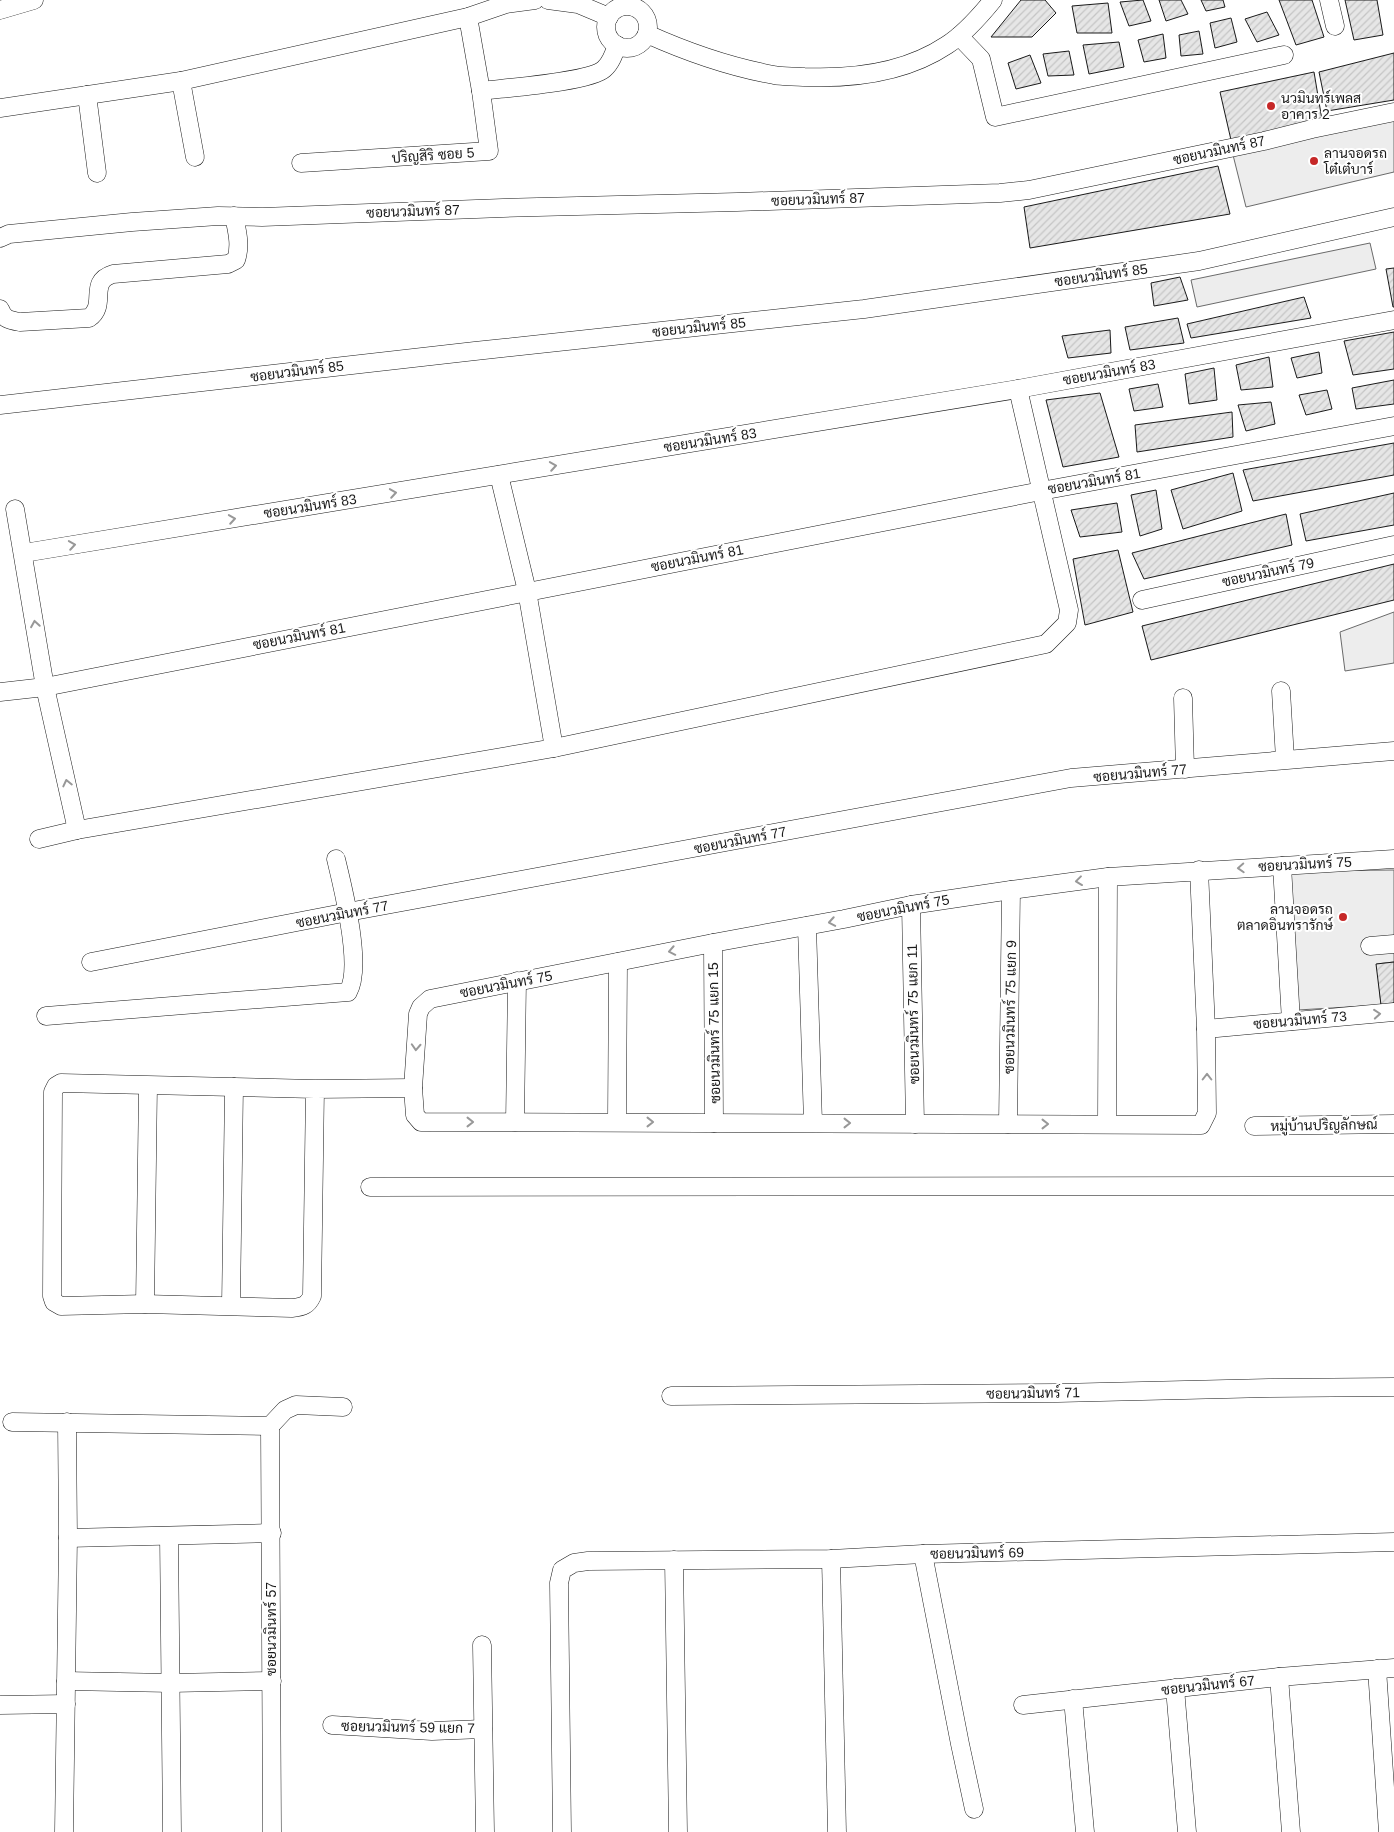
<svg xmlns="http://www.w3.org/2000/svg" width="1394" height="1832" font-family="Helvetica,Sarabun,sans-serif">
  <defs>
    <pattern id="building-hatch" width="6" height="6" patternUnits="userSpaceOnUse" patternTransform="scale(1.25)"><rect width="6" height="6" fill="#e6e6e6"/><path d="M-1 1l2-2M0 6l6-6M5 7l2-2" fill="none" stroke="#c5c5c5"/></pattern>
  </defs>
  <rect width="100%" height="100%" fill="#fff"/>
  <!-- pitch -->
  <g fill="#ededed" stroke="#6a6a6a">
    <polygon points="1394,119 1394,172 1246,207 1232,151"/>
    <polygon points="1370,243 1376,269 1197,307 1191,280"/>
    <polygon points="1394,612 1394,663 1345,671 1340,632"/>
    <polygon points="1394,870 1394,962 1377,964 1381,1005 1298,1010 1288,871"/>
  </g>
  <!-- building -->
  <g fill="url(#building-hatch)" stroke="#1a1a1a">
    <polygon points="1021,0 1045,0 1056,13 1032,37 991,37"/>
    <polygon points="1143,0 1151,21 1129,26 1120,2"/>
    <polygon points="1159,0 1181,0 1188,14 1166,21"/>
    <polygon points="1201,0 1223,0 1225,7 1206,11"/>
    <polygon points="1279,0 1312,0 1324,37 1296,45"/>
    <polygon points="1345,0 1377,0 1383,35 1354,40"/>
    <polygon points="1108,3 1112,33 1077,33 1072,6"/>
    <polygon points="1267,12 1279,35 1257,42 1245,19"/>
    <polygon points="1231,18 1237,42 1215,48 1210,23"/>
    <polygon points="1199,31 1203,54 1181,56 1179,35"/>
    <polygon points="1163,34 1166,58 1144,62 1138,40"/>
    <polygon points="1119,42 1124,67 1089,74 1083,45"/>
    <polygon points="1069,51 1074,75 1048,76 1043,54"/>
    <polygon points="1394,53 1394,100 1327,111 1319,72"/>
    <polygon points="1030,55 1041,83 1016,89 1008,63"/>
    <polygon points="1314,72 1322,120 1231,140 1220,92"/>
    <polygon points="1218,166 1230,214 1030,248 1024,207"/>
    <polygon points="1394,268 1394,307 1393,307 1386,269"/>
    <polygon points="1180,277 1188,300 1154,306 1151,283"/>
    <polygon points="1304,297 1311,318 1191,338 1187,324"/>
    <polygon points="1178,318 1184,343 1130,350 1125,327"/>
    <polygon points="1110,330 1111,353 1068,358 1062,336"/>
    <polygon points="1394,332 1394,369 1353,375 1344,341"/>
    <polygon points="1319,352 1322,373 1297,378 1291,358"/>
    <polygon points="1269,357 1273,387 1241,390 1236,365"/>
    <polygon points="1214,368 1217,400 1189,404 1185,374"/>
    <polygon points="1394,380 1394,404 1356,409 1352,388"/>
    <polygon points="1158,384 1163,407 1134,411 1129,389"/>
    <polygon points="1327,390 1332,409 1306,415 1299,395"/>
    <polygon points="1100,393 1119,457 1063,467 1046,400"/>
    <polygon points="1271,402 1275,424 1246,431 1238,405"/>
    <polygon points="1232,412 1233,437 1137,452 1135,425"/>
    <polygon points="1394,443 1394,475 1253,501 1243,470"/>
    <polygon points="1233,473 1242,511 1183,529 1171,490"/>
    <polygon points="1156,490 1162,529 1140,536 1131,495"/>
    <polygon points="1394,493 1394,525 1306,541 1300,514"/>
    <polygon points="1117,503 1122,532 1080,537 1071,510"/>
    <polygon points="1286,514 1292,545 1144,579 1132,553"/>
    <polygon points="1118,550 1133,612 1085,625 1073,559"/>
    <polygon points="1394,564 1394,600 1151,660 1142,626"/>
    <polygon points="1394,962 1394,1003 1381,1005 1376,964"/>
  </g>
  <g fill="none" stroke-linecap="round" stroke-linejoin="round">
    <defs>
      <g id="minor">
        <polyline points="548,0 578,4 609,17"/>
        <polyline points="1329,0 1335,26"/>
        <circle cx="627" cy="27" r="21"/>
        <polyline points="0,10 34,0"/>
        <path d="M 647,34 C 687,52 730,67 774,75 C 783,77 794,76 804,77 C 853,79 905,73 947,45 C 964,34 980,16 993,0"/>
        <polyline points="959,36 981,59 995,117 1284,55"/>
        <polyline points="181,81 195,157"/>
        <path d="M 481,91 C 504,88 590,82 604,69 C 611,63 614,54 617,45"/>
        <polyline points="87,95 97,173"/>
        <polyline points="0,108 181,81 468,17 506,4 535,0"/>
        <polyline points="301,163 489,151 481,91 468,17"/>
        <polyline points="0,238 9,234 132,222 218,216 262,217 503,208 737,202 1000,193 1029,190 1264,141 1312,129 1394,112"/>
        <path d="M 0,309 C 4,319 8,320 20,322 L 89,318 C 108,305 87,282 113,274 L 228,264 L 236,260 C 241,245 237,231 234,216"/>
        <polyline points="0,405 475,351 864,309 1199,261 1394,217"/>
        <polyline points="499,475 527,591 554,748"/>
        <polyline points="15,509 45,687 77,830"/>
        <polyline points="24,553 1018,389 1394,320"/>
        <polyline points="1142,600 1394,545"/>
        <polyline points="1281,691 1285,759"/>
        <polyline points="0,692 45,687 1041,491 1394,426"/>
        <polyline points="1183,698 1185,769"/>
        <polyline points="39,839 77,830 554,748 1046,644 1067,623 1069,610 1018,389"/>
        <polyline points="1282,866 1291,1021"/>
        <polyline points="1199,870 1206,1029 1207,1113 1201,1125 421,1122 415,1115 413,1088 418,1014 421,1007 430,999 713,943 844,919 911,905 1011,890 1108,877 1394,859"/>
        <polyline points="911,905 915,1124"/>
        <polyline points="807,926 813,1123"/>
        <polyline points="713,943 714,1123"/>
        <polyline points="1370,946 1394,944"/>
        <polyline points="91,962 348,912 1071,778 1394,751"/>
        <path d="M 46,1016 L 348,992 C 363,967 343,888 336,859"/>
        <polyline points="1206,1029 1394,1012"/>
        <path d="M 315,1089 L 312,1296 C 308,1305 303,1307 292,1308 L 145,1304 L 61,1306 L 54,1302 L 52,1296 L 53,1092 L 56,1086 L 61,1083 L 315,1089 L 413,1088"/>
        <polyline points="515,1122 517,981"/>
        <polyline points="617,1122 618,962"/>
        <polyline points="1008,1124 1011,890"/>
        <polyline points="1107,1124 1108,877"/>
        <polyline points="1254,1126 1394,1124"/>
        <polyline points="370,1187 1394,1186"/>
        <polyline points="145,1304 148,1086"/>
        <polyline points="231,1305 234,1087"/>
        <polyline points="671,1396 1058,1393 1269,1388 1394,1387"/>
        <polyline points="12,1422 270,1426 285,1410 296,1405 343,1407"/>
        <polyline points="270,1426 272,1832"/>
        <polyline points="169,1536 172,1832"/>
        <polyline points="68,1538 272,1533"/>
        <polyline points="923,1554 960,1744 974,1809"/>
        <polyline points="831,1559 837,1832"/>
        <polyline points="674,1560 678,1832"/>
        <polyline points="482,1645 485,1832"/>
        <polyline points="1377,1669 1388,1832"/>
        <polyline points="1279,1677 1291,1832"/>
        <polyline points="66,1681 171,1683 272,1681"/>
        <polyline points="1175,1688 1187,1832"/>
        <polyline points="1073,1699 1085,1832"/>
        <polyline points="0,1705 66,1704"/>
        <polyline points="1023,1705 1279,1677 1394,1668"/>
        <polyline points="332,1725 432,1731 483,1729"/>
        <polyline points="64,1832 68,1538 67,1422"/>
        <polyline points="562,1832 559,1583 562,1570 574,1563 588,1561 831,1559 923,1554 1394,1542"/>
      </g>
    </defs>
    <!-- minor casing -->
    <use href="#minor" stroke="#1a1a1a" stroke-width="19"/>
    <!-- minor -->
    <use href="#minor" stroke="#fff" stroke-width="18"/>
  </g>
  <!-- one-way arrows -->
  <defs><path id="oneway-chevron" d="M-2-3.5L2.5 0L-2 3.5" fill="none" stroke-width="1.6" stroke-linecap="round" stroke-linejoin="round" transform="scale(1.25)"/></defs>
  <g stroke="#989898">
    <use href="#oneway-chevron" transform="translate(553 466) rotate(-9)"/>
    <use href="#oneway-chevron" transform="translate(393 493) rotate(-9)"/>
    <use href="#oneway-chevron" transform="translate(232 519) rotate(-9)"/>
    <use href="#oneway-chevron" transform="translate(72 545) rotate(-9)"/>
    <use href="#oneway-chevron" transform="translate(35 624) rotate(-99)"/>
    <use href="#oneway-chevron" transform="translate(67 783) rotate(-103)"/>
    <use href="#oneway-chevron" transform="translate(1241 868) rotate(177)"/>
    <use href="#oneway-chevron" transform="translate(1079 881) rotate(173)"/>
    <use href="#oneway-chevron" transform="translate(832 922) rotate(170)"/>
    <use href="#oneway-chevron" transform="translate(672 951) rotate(169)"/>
    <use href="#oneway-chevron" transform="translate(1377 1014) rotate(-5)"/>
    <use href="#oneway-chevron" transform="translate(416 1047) rotate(93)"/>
    <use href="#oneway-chevron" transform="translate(1207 1077) rotate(-90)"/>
    <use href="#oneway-chevron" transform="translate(470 1122)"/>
    <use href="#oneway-chevron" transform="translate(650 1122)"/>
    <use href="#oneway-chevron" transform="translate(847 1123)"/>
    <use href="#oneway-chevron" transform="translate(1045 1124)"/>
  </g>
  <!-- markers -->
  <g fill="#c62828" stroke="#fff" stroke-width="2">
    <circle cx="1271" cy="106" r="5"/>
    <circle cx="1314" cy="161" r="5"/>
    <circle cx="1343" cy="917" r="5"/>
  </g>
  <g text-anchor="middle" stroke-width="4" stroke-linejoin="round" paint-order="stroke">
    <!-- poi labels -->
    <g font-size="14" fill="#1a1a1a" stroke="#fff" text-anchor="start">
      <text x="1281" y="103">นวมินทร์เพลส<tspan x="1281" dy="16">อาคาร 2</tspan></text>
      <text x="1324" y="158">ลานจอดรถ<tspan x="1324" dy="16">โต๋เต๋บาร์</tspan></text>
      <text x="1333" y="914" text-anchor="end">ลานจอดรถ<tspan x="1333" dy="16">ตลาดอินทรารักษ์</tspan></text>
    </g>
    <!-- street labels -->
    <g font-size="14" fill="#1a1a1a" stroke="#fff">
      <text transform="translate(1219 150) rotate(-12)" y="5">ซอยนวมินทร์ 87</text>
      <text transform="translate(433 155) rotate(-4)" y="5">ปริญสิริ ซอย 5</text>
      <text transform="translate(818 199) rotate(-2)" y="5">ซอยนวมินทร์ 87</text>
      <text transform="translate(413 211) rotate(-2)" y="5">ซอยนวมินทร์ 87</text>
      <text transform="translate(1101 275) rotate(-8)" y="5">ซอยนวมินทร์ 85</text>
      <text transform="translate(699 327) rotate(-6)" y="5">ซอยนวมินทร์ 85</text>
      <text transform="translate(297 371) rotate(-7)" y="5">ซอยนวมินทร์ 85</text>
      <text transform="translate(1109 372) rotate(-10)" y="5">ซอยนวมินทร์ 83</text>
      <text transform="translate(710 440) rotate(-9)" y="5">ซอยนวมินทร์ 83</text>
      <text transform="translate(1094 481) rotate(-10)" y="5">ซอยนวมินทร์ 81</text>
      <text transform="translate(310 506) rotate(-9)" y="5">ซอยนวมินทร์ 83</text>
      <text transform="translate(697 558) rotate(-11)" y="5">ซอยนวมินทร์ 81</text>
      <text transform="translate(1268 572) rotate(-12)" y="5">ซอยนวมินทร์ 79</text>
      <text transform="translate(299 636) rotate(-11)" y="5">ซอยนวมินทร์ 81</text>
      <text transform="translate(1140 773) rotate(-5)" y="5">ซอยนวมินทร์ 77</text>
      <text transform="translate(740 840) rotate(-11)" y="5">ซอยนวมินทร์ 77</text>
      <text transform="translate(1305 864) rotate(-3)" y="5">ซอยนวมินทร์ 75</text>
      <text transform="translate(903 908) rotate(-11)" y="5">ซอยนวมินทร์ 75</text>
      <text transform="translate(342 914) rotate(-11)" y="5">ซอยนวมินทร์ 77</text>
      <text transform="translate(506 984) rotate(-11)" y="5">ซอยนวมินทร์ 75</text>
      <text transform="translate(1010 1007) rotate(-89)" y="5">ซอยนวมินทร์ 75 แยก 9</text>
      <text transform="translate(913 1014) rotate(-91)" y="5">ซอยนวมินทร์ 75 แยก 11</text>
      <text transform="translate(1300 1020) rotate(-5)" y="5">ซอยนวมินทร์ 73</text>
      <text transform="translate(714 1033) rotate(-91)" y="5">ซอยนวมินทร์ 75 แยก 15</text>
      <text transform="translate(1324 1125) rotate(-1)" y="5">หมู่บ้านปริญลักษณ์</text>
      <text transform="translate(1033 1393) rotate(-1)" y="5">ซอยนวมินทร์ 71</text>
      <text transform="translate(977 1553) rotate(-1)" y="5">ซอยนวมินทร์ 69</text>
      <text transform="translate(271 1629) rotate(-90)" y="5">ซอยนวมินทร์ 57</text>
      <text transform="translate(1208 1685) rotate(-6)" y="5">ซอยนวมินทร์ 67</text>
      <text transform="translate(408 1727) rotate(1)" y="5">ซอยนวมินทร์ 59 แยก 7</text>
    </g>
  </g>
</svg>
